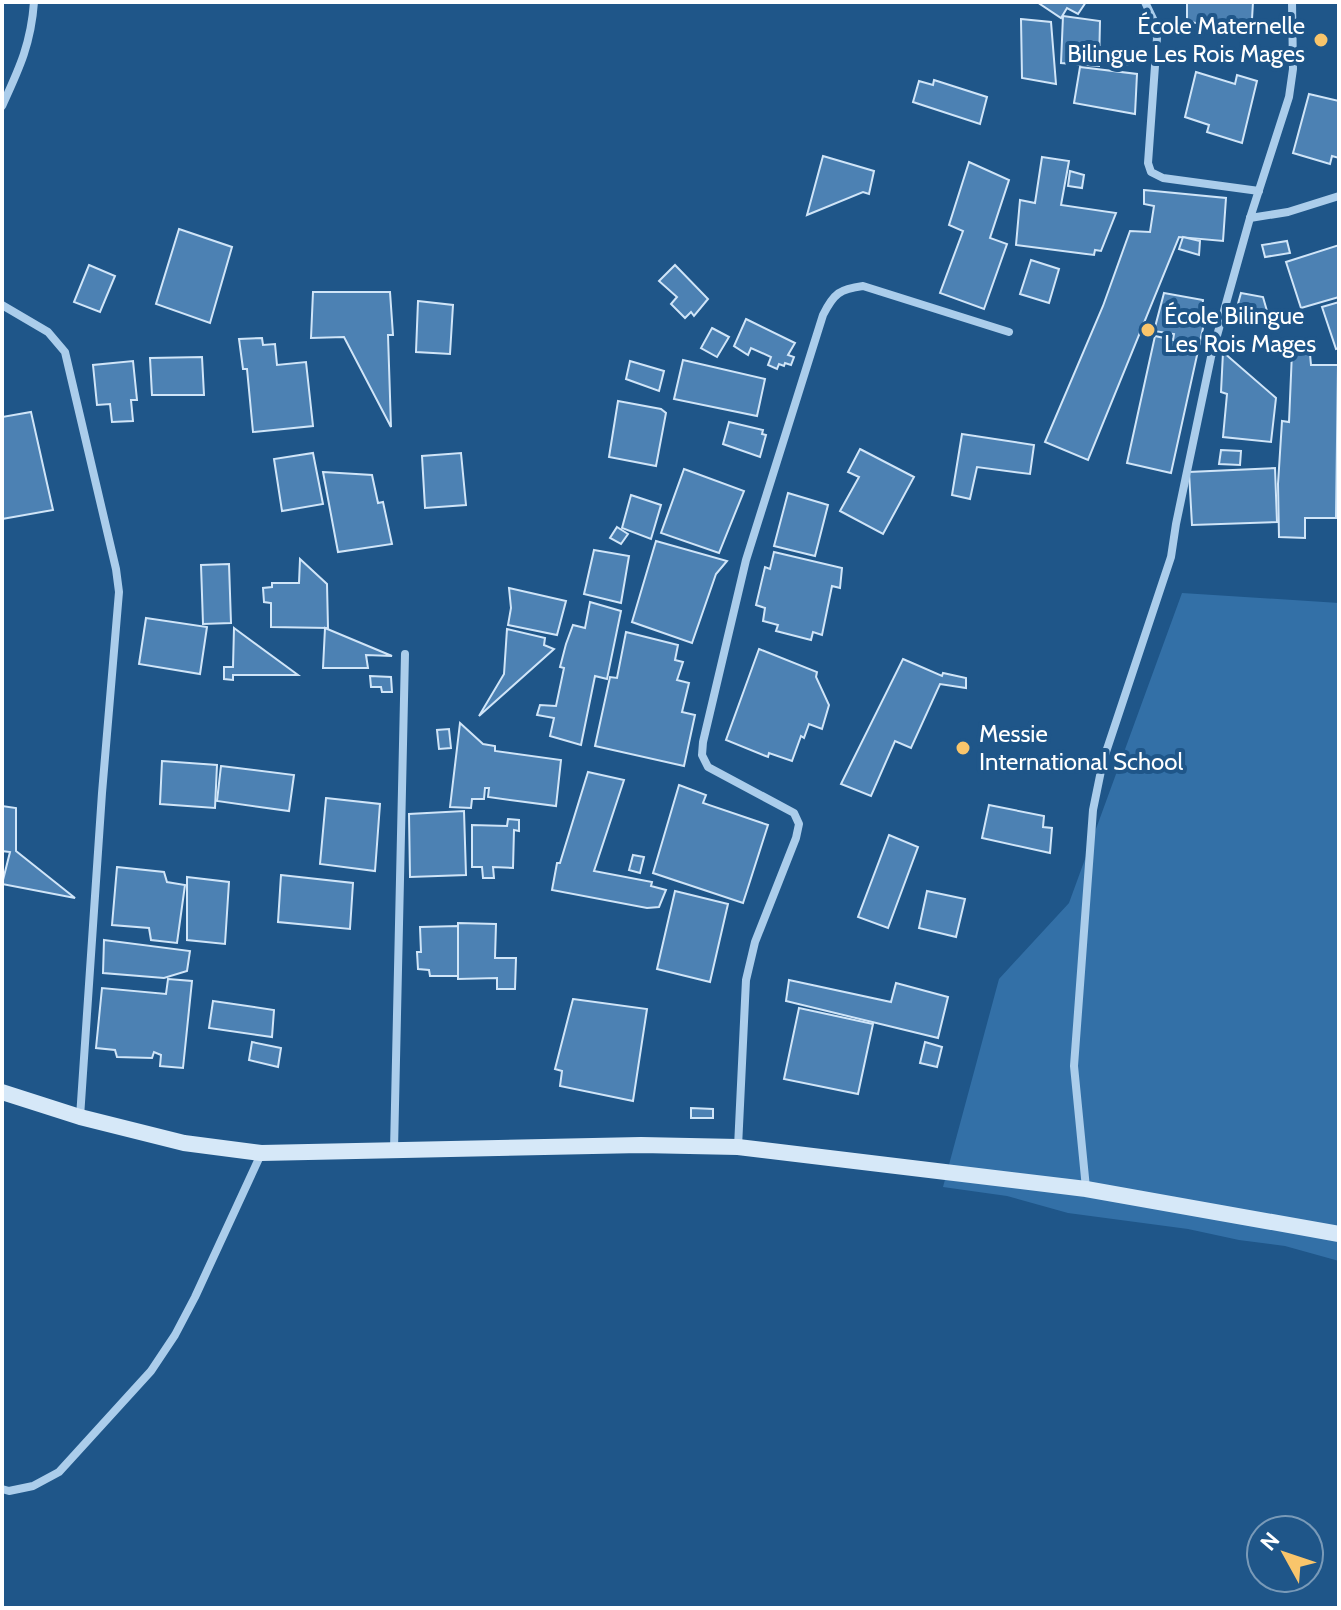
<svg xmlns="http://www.w3.org/2000/svg" width="1341" height="1610" font-family="Cabin,sans-serif">
  <rect width="100%" height="100%" fill="#1f5689"/>
  <!-- green -->
  <polygon fill="#3370a7" points="1182,593 1339,603 1339,1261 1285,1246 1239,1240 1188,1229 1068,1213 1007,1196 943,1187 999,979 1069,903"/>
  <!-- building -->
  <g fill="#4c81b3" stroke="#d0e5f8" stroke-width="2">
    <polygon points="1037,2 1086,2 1078,14 1067,8 1061,18"/>
    <polygon points="1187,2 1253,2 1251,36 1187,21"/>
    <polygon points="1063,16 1100,21 1099,66 1061,63"/>
    <polygon points="1021,19 1051,22 1056,84 1022,78"/>
    <polygon points="1115,50 1128,52 1128,65 1115,64"/>
    <polygon points="1080,67 1137,74 1135,114 1074,103"/>
    <polygon points="1196,72 1235,84 1237,75 1257,81 1242,143 1207,132 1209,125 1185,117"/>
    <polygon points="934,80 987,97 980,124 913,102 919,81 933,85"/>
    <polygon points="1309,94 1339,101 1339,158 1332,156 1330,164 1293,153"/>
    <polygon points="823,156 874,171 869,194 863,192 807,215"/>
    <polygon points="1042,157 1069,161 1061,205 1116,213 1101,251 1095,250 1094,255 1016,245 1020,200 1035,203"/>
    <polygon points="969,162 1009,180 990,238 1007,244 984,309 940,293 963,231 949,225"/>
    <polygon points="1070,171 1084,175 1082,188 1068,186"/>
    <polygon points="1144,190 1226,198 1223,241 1179,237 1088,460 1045,442 1103,306 1130,231 1150,232 1154,206 1144,204"/>
    <polygon points="179,229 232,247 210,323 156,304"/>
    <polygon points="1183,237 1200,241 1199,255 1179,249"/>
    <polygon points="1287,241 1290,253 1265,257 1262,245"/>
    <polygon points="1339,245 1339,297 1301,308 1286,262"/>
    <polygon points="1031,260 1059,269 1049,303 1020,294"/>
    <polygon points="89,265 115,276 100,312 74,302"/>
    <polygon points="675,265 708,299 694,316 691,312 685,318 671,304 677,297 659,281"/>
    <polygon points="313,292 390,292 393,335 388,335 391,427 344,337 311,338"/>
    <polygon points="1164,293 1203,300 1201,318 1205,319 1171,473 1127,463 1155,336 1173,340 1174,334 1154,331"/>
    <polygon points="1241,293 1263,297 1269,318 1236,311"/>
    <polygon points="418,301 453,305 450,354 416,352"/>
    <polygon points="1339,302 1339,348 1336,349 1322,307"/>
    <polygon points="746,319 795,343 788,355 794,357 791,365 785,363 784,366 779,364 777,369 768,365 771,357 751,348 748,355 734,346"/>
    <polygon points="712,328 729,337 717,357 701,348"/>
    <polygon points="262,338 263,345 275,344 277,365 306,362 313,426 253,432 247,369 243,369 239,339"/>
    <polygon points="1223,352 1276,398 1271,442 1223,437 1227,394 1221,392"/>
    <polygon points="1292,352 1310,354 1311,365 1338,365 1336,518 1305,518 1305,538 1279,537 1278,484 1282,421 1289,422"/>
    <polygon points="202,357 204,395 152,395 150,358"/>
    <polygon points="683,360 765,379 757,416 674,399"/>
    <polygon points="133,361 137,400 131,400 133,421 112,422 110,404 97,405 93,365"/>
    <polygon points="630,361 664,371 659,391 626,379"/>
    <polygon points="618,401 661,409 666,413 656,466 609,457"/>
    <polygon points="31,412 53,510 2,519 2,417"/>
    <polygon points="729,422 763,430 762,434 766,435 760,457 723,444"/>
    <polygon points="962,434 1034,445 1030,474 977,467 970,499 952,495"/>
    <polygon points="860,449 914,477 883,534 840,511 859,477 848,472"/>
    <polygon points="1221,450 1241,451 1240,465 1219,464"/>
    <polygon points="313,453 323,504 282,511 274,459"/>
    <polygon points="461,453 466,505 425,508 422,456"/>
    <polygon points="1275,468 1277,522 1192,525 1189,472"/>
    <polygon points="684,469 744,491 719,553 661,533"/>
    <polygon points="323,472 372,475 378,503 383,502 392,544 338,552"/>
    <polygon points="788,493 828,505 815,556 774,546"/>
    <polygon points="631,495 661,505 651,539 622,528"/>
    <polygon points="617,527 628,534 621,544 610,538"/>
    <polygon points="656,541 727,561 716,574 692,643 632,622"/>
    <polygon points="594,550 629,556 621,603 584,594"/>
    <polygon points="774,552 842,568 840,588 832,586 822,635 813,632 811,640 776,631 778,625 763,621 765,608 756,605 765,567 770,569"/>
    <polygon points="300,559 327,584 328,628 271,627 271,603 264,602 263,588 272,587 272,583 299,583"/>
    <polygon points="229,564 231,623 203,624 201,565"/>
    <polygon points="509,588 566,601 557,635 508,625 511,608"/>
    <polygon points="590,602 621,611 607,679 595,676 581,745 550,736 554,718 537,715 540,705 556,706 564,668 560,667 566,644 573,625 585,628"/>
    <polygon points="146,618 207,627 200,674 139,664"/>
    <polygon points="234,628 298,675 233,675 233,680 224,679 224,667 233,667"/>
    <polygon points="325,628 392,656 366,655 368,668 323,668"/>
    <polygon points="507,629 545,638 544,645 554,649 479,716 504,674"/>
    <polygon points="626,632 678,645 675,660 683,662 677,680 689,683 682,712 695,715 684,766 595,746 610,677 617,678"/>
    <polygon points="759,649 817,672 816,677 829,705 822,729 809,724 804,738 801,736 792,761 769,753 768,757 726,740"/>
    <polygon points="903,659 942,676 943,673 966,678 966,688 940,684 911,748 895,741 871,796 841,784"/>
    <polygon points="370,676 391,677 392,692 382,692 381,687 371,687"/>
    <polygon points="460,723 483,744 495,746 495,751 561,760 556,806 488,797 489,788 485,788 484,799 472,799 471,808 450,807"/>
    <polygon points="449,729 451,748 439,749 437,730"/>
    <polygon points="162,761 217,765 215,808 160,804"/>
    <polygon points="221,766 294,775 289,811 217,801"/>
    <polygon points="588,772 624,780 594,871 652,882 651,886 666,890 659,907 647,908 552,890 557,863 560,863"/>
    <polygon points="679,785 706,795 703,803 768,825 743,903 653,873"/>
    <polygon points="326,798 380,804 375,871 320,864"/>
    <polygon points="989,805 1044,816 1043,827 1052,828 1050,853 982,838"/>
    <polygon points="2,806 16,808 16,851 75,898 2,884 10,852 2,851"/>
    <polygon points="464,811 466,875 410,877 409,814"/>
    <polygon points="508,819 519,820 519,831 514,830 513,868 493,867 494,878 483,878 482,867 472,867 472,825 507,826"/>
    <polygon points="889,835 918,847 888,928 858,917"/>
    <polygon points="633,855 644,857 640,873 629,870"/>
    <polygon points="117,867 164,872 167,882 185,885 177,943 151,940 149,928 112,925"/>
    <polygon points="281,875 353,883 350,929 278,922"/>
    <polygon points="187,877 229,882 225,944 187,940"/>
    <polygon points="675,891 728,904 710,982 657,969"/>
    <polygon points="927,891 965,899 956,937 919,928"/>
    <polygon points="458,923 496,924 495,958 516,958 515,989 497,989 497,978 458,979"/>
    <polygon points="458,926 458,976 430,976 429,970 418,969 417,952 421,952 420,927"/>
    <polygon points="104,940 190,951 187,971 164,978 103,973"/>
    <polygon points="168,979 192,981 183,1068 160,1066 161,1055 154,1052 152,1058 117,1057 115,1050 96,1048 102,988 166,994"/>
    <polygon points="789,980 891,1002 896,983 948,997 938,1038 786,1001"/>
    <polygon points="573,999 647,1009 633,1101 560,1086 562,1071 555,1069"/>
    <polygon points="213,1001 274,1010 272,1037 209,1028"/>
    <polygon points="799,1008 873,1024 858,1094 784,1079"/>
    <polygon points="252,1042 281,1048 278,1067 249,1060"/>
    <polygon points="925,1042 942,1047 937,1067 920,1063"/>
    <polygon points="691,1108 713,1109 713,1118 691,1118"/>
  </g>
  <g fill="none" stroke-linecap="round" stroke-linejoin="round">
    <!-- minor -->
    <g stroke="#abcdeb" stroke-width="8">
      <polyline points="1145,2 1154,21 1157,38 1148,163 1151,172 1163,178 1259,191"/>
      <path d="M 2,106 C 19,69 31,44 34,2"/>
      <polyline points="1250,218 1288,212 1339,196"/>
      <polyline points="2,305 48,332 65,352 116,569 119,592 102,793 80,1117"/>
      <path d="M 738,1147 L 746,980 L 755,942 L 796,838 L 799,824 L 794,813 L 708,767 L 702,755 L 703,742 L 746,560 L 823,315 C 834,293 840,289 863,286 L 1009,332"/>
      <polyline points="394,1150 405,654"/>
      <polyline points="1086,1188 1074,1066 1093,810 1103,761 1171,557 1176,524 1211,357 1250,218 1289,97 1293,69 1292,2"/>
      <polyline points="2,1489 9,1491 33,1486 59,1472 151,1371 175,1335 195,1297 261,1154"/>
    </g>
    <!-- secondary -->
    <polyline stroke="#d6e8f8" stroke-width="16" points="2,1092 80,1117 184,1143 261,1153 641,1145 738,1147 1086,1189 1339,1234"/>
  </g>
  <!-- markers -->
  <g fill="#f9c56b" stroke="#1f5689" stroke-width="3">
    <circle cx="1321" cy="40" r="8"/>
    <circle cx="1148" cy="330" r="8"/>
    <circle cx="963" cy="748" r="8"/>
  </g>
  <g text-anchor="middle" stroke-width="8" stroke-linejoin="round" paint-order="stroke">
    <!-- poi labels -->
    <g font-size="24" fill="#fff" stroke="#1f5689" text-anchor="start">
      <text x="1305" y="34" text-anchor="end">École Maternelle<tspan x="1305" dy="28">Bilingue Les Rois Mages</tspan></text>
      <text x="1164" y="324">École Bilingue<tspan x="1164" dy="28">Les Rois Mages</tspan></text>
      <text x="979" y="742">Messie<tspan x="979" dy="28">International School</tspan></text>
    </g>
  </g>
  <!-- border -->
  <rect width="1341" height="1610" fill="none" stroke="#ffffff" stroke-width="8"/>
  <!-- north arrow -->
  <g transform="translate(1285 1554) rotate(310)"><circle r="38" fill="#1f5689" stroke="#799ab8" stroke-width="2"/>
  <path d="M0-6L14 30L0 20L-14 30Z" fill="#f9c56b"/>
  <text y="-12" font-size="22" font-weight="bold" text-anchor="middle" fill="#ffffff">N</text>
  </g>
</svg>
